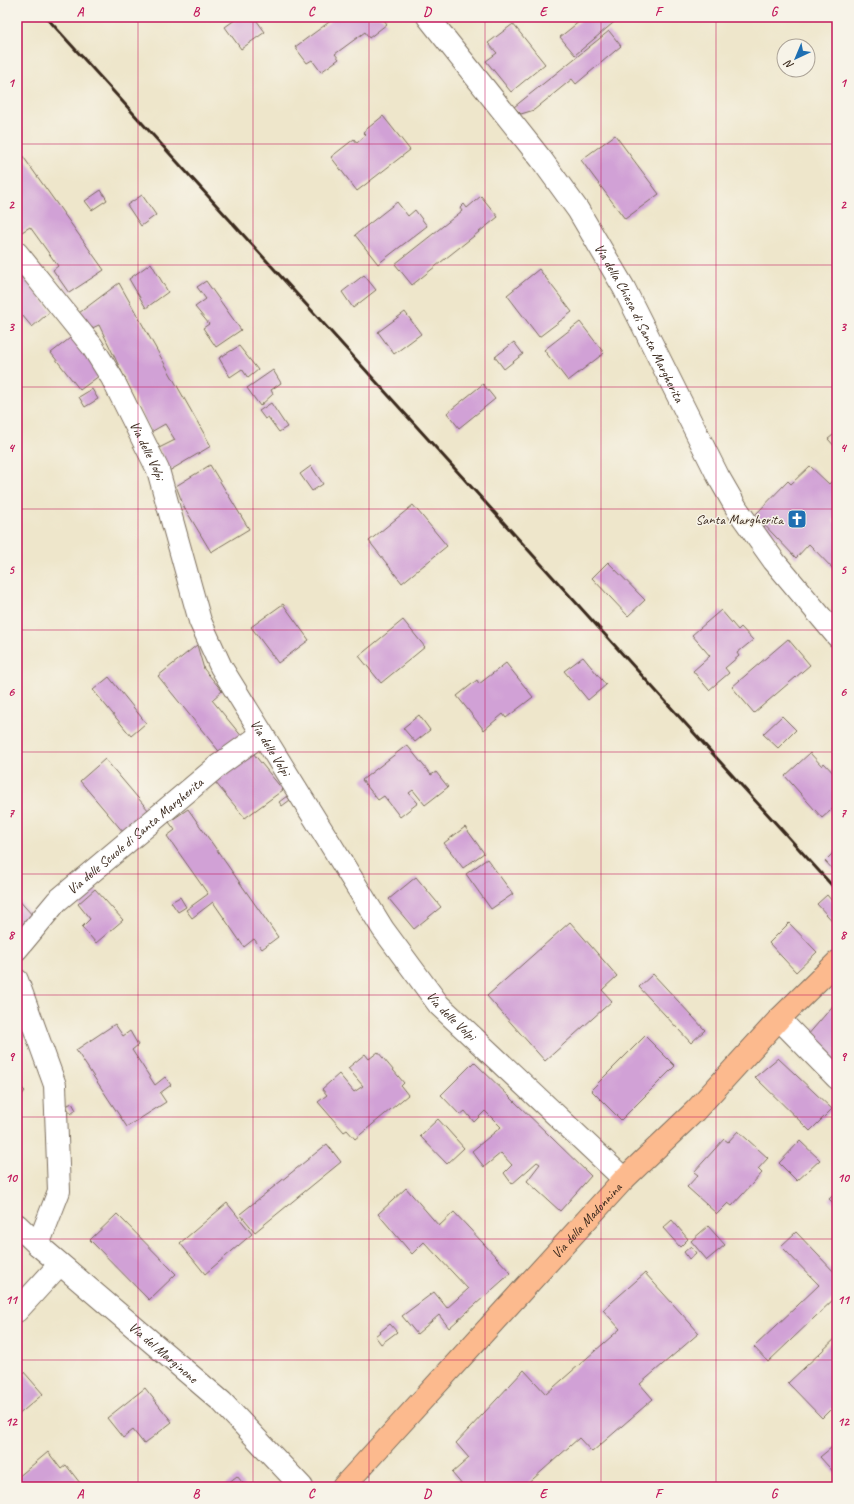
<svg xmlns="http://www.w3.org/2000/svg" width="854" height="1504" font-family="Caveat,sans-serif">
  <rect width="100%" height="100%" fill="#f7f3e8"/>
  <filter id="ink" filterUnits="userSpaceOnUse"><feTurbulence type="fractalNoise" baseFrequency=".025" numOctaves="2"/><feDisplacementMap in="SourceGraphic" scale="8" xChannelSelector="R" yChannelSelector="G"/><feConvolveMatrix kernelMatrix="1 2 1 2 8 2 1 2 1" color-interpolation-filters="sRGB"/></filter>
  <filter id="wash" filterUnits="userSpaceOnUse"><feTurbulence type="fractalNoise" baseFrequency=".012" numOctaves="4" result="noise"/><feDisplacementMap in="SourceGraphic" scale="16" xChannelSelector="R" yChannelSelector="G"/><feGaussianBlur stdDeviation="0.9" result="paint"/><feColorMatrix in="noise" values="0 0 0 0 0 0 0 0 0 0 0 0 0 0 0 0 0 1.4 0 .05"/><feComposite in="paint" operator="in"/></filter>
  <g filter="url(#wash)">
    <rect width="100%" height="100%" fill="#eee6cb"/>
    <g id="blocks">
      <!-- building -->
      <g fill="#d1a1d6">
        <polygon points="239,17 254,17 265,32 241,49 225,27"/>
        <polygon points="336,17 382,17 387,24 369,38 365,32 335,54 339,59 321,72 312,60 307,63 295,47"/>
        <polygon points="585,17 619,18 575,55 560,37"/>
        <polygon points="513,24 545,64 511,92 486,61 497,53 488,43"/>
        <polygon points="609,31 621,46 576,84 572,79 534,110 521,114 514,107"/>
        <polygon points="383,116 410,150 357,191 331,157 354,139 357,143 366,135 363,132"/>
        <polygon points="615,135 659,194 625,219 581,160"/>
        <polygon points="17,148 104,270 69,293 53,270 58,266 30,227 17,235"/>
        <polygon points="101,190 107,200 92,210 85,201"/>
        <polygon points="142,195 156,215 141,226 127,205"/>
        <polygon points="481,196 498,217 412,285 395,264 462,211 460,208 464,204 467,208"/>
        <polygon points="397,202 408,216 415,210 427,226 378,264 355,235"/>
        <polygon points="151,263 168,292 146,308 129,279"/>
        <polygon points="539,269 572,312 539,337 507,295"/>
        <polygon points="364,275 376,290 353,308 342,292"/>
        <polygon points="23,276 51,311 32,327 17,309 17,281"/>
        <polygon points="206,281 241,330 216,347 203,328 209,324 195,307 206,299 197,287"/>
        <polygon points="119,283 211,446 169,471 159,448 175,440 165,424 151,432 99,325 90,329 79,313"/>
        <polygon points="405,312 421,334 394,354 378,332"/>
        <polygon points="580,322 604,353 568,381 544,350"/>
        <polygon points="74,335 103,373 80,390 51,353"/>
        <polygon points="514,342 523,354 504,369 495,357"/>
        <polygon points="239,346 258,370 248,378 242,369 230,377 219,358"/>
        <polygon points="273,370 281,383 271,390 273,394 260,406 247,388"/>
        <polygon points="483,384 495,399 459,428 447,413"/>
        <polygon points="92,389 98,399 85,407 79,397"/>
        <polygon points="271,403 287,427 279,432 268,417 265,419 259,411"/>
        <polygon points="837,432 837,449 828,439"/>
        <polygon points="210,465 249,529 211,552 184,507 176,486"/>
        <polygon points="311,466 323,484 312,491 300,474"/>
        <polygon points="810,466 829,484 837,476 837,517 833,521 837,524 837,573 809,544 796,558 755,515 788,481 791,484"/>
        <polygon points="413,505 447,546 402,583 369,541"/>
        <polygon points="608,562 645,600 628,616 592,578"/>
        <polygon points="283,604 309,640 278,663 251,627"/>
        <polygon points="721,610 738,630 741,627 753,640 737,653 739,656 725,668 729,673 709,690 693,671 710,656 692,635"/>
        <polygon points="403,620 425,647 381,683 359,656"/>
        <polygon points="788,639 810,665 754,713 732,687"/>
        <polygon points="197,645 204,669 222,691 212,700 243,738 222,755 158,676"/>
        <polygon points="583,657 606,685 588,700 564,671"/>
        <polygon points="506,663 533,697 506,718 503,714 484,730 457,696 477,680 479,684"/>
        <polygon points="109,677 146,723 131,736 93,690"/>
        <polygon points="419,715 430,730 415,742 403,728"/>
        <polygon points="782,716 796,730 778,748 763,734"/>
        <polygon points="407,745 431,775 436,772 448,787 425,805 413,790 409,793 418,803 400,817 384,796 378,800 362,780"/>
        <polygon points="253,753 283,790 245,818 215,782"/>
        <polygon points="810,753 822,766 824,763 837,777 837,805 822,818 785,776"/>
        <polygon points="105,759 149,811 124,833 80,781"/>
        <polygon points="287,796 290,800 282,806 279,802"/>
        <polygon points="188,809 278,937 262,949 254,939 244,947 213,902 192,918 186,910 208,894 167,836 175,830 169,822"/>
        <polygon points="465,827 484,853 463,868 444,843"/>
        <polygon points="835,851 837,852 837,874 825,861"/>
        <polygon points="487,859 513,894 491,909 466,874"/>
        <polygon points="416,877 441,907 414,929 389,899"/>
        <polygon points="95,889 123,920 96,943 82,927 90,919 78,904"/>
        <polygon points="827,895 837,907 837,926 817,904"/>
        <polygon points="180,897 186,907 178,912 171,902"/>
        <polygon points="17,898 33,916 17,931"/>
        <polygon points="570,922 617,976 602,990 612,1001 545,1061 487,996"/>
        <polygon points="789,923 817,952 796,972 769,943"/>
        <polygon points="653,974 705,1030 691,1043 639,987"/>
        <polygon points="837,1001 837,1065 807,1036"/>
        <polygon points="115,1024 123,1036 130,1031 138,1045 132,1050 155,1085 165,1077 171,1085 160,1093 166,1102 127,1127 76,1050"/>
        <polygon points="645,1036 675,1066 621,1120 591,1090"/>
        <polygon points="378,1052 404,1083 401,1086 408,1095 355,1139 347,1130 344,1132 318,1102 327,1095 322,1089 339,1074 354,1092 363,1086 348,1068 365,1054 369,1059"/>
        <polygon points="778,1058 832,1109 810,1131 755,1077"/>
        <polygon points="474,1062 591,1176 560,1211 527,1181 540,1164 537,1162 512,1184 504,1173 512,1165 501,1153 484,1167 472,1151 501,1127 485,1111 474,1122 465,1111 460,1115 441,1095"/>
        <polygon points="17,1083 25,1091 17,1101"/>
        <polygon points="72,1103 76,1110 71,1114 66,1106"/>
        <polygon points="438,1119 464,1148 447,1164 420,1136"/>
        <polygon points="738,1131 768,1158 758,1169 762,1173 732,1206 728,1203 717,1214 687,1187 698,1175 694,1172 724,1139 728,1142"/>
        <polygon points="800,1141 820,1160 797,1181 779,1163"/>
        <polygon points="327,1144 341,1162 255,1232 240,1214"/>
        <polygon points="406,1188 439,1226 454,1212 511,1273 449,1328 439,1315 417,1334 402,1316 434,1292 447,1308 468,1289 424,1242 412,1254 378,1214"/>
        <polygon points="837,1192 837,1207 829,1199"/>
        <polygon points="227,1203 252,1234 205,1274 180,1243"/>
        <polygon points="117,1214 176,1274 149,1300 90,1240"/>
        <polygon points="672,1220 688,1239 680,1247 663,1228"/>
        <polygon points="708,1226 725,1245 707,1260 691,1241"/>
        <polygon points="796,1232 837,1275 837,1296 768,1362 754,1347 819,1285 781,1246"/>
        <polygon points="691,1246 696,1253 689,1259 684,1252"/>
        <polygon points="645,1273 699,1333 640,1384 653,1399 592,1452 579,1438 524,1487 464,1487 452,1473 469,1458 456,1443 524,1370 546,1394 620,1329 603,1310"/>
        <polygon points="390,1324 397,1332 381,1344 375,1336"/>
        <polygon points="837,1337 837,1403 822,1418 788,1383"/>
        <polygon points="17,1364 43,1394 17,1416"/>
        <polygon points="145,1388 172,1422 144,1444 133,1430 123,1438 107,1418"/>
        <polygon points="837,1443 837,1476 820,1457"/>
        <polygon points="48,1452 61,1469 66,1465 80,1483 74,1487 17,1487 17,1478"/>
        <polygon points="237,1476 246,1487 223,1487"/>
      </g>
    </g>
  </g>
  <g filter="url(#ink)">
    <use href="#blocks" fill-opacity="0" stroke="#7a6c5b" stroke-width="1"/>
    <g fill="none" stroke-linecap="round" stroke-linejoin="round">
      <defs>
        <g id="minor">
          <path id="s1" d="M 428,17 L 541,159 L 578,210 L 624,288 L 718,476 L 737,509 L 774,561 L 837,636"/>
          <path id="s2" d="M 17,253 L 92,346 L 112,378 L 158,470 L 200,621 L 221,667 L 383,929 L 439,1005 L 624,1179"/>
          <path id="s3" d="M 17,949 L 57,901 L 219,765 L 262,734"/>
          <polyline points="17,980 55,1085 59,1191 38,1245"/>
          <polyline points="779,1019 837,1078"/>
          <path id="s4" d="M 17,1225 L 38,1245 L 222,1402 L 302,1487"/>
          <polyline points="17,1311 60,1264"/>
        </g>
        <g id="major">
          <path id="s5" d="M 343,1487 L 624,1179 L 695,1111 L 779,1019 L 837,962"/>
        </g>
      </defs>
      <!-- minor casing -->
      <use href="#minor" stroke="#7a6c5b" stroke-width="24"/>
      <!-- major casing -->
      <use href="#major" stroke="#7a6c5b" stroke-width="24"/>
      <!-- minor -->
      <use href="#minor" stroke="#fff" stroke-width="22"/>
      <!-- major -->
      <use href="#major" stroke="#fcba8e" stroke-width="22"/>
      <!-- rail -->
      <polyline stroke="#3b2a1e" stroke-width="3" points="46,17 837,891"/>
    </g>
  </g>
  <!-- grid -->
  <path fill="none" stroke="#c2185b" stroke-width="1" stroke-opacity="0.55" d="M 138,17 L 138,1487M 253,17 L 253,1487M 369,17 L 369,1487M 485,17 L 485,1487M 601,17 L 601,1487M 716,17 L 716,1487M 17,144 L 837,144M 17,265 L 837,265M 17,387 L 837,387M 17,509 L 837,509M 17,630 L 837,630M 17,752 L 837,752M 17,874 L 837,874M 17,995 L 837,995M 17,1117 L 837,1117M 17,1239 L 837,1239M 17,1360 L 837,1360"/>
  <!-- icons -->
  <defs>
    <symbol id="church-square" viewBox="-11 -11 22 22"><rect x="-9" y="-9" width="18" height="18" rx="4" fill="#1f6fb2" stroke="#f7f3e8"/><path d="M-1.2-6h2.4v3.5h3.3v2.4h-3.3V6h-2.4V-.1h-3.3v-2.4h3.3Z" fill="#fff"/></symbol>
  </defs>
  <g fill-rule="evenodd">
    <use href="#church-square" x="786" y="508" width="22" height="22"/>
  </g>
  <g text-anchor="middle" stroke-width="3" stroke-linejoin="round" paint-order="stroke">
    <!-- street labels -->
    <g font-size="14" fill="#3b2a1e" stroke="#f7f3e8">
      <text dy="5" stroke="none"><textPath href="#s1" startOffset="373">Via della Chiesa di Santa Margherita</textPath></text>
      <text dy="5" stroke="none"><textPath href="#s2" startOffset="238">Via delle Volpi</textPath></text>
      <text dy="5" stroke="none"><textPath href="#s2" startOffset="562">Via delle Volpi</textPath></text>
      <text dy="5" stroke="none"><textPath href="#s3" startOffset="164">Via delle Scuole di Santa Margherita</textPath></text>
      <text dy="5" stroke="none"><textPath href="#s2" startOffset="886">Via delle Volpi</textPath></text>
      <text dy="5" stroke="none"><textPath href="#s5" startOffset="361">Via della Madonnina</textPath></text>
      <text dy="5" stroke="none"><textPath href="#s4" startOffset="194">Via del Marginone</textPath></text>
    </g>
    <!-- poi labels -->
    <g font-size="14" fill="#3b2a1e" stroke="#f7f3e8" text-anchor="end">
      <text x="783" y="524">Santa Margherita</text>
    </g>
  </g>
  <!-- margin -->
  <rect width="854" height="1504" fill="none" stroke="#f7f3e8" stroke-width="44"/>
  <!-- north arrow -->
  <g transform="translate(796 58) rotate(224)"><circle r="19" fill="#f7f3e8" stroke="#aca397"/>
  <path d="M0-3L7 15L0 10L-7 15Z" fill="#1f6fb2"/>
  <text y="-6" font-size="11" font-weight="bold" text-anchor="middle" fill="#3b2a1e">N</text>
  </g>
  <rect x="22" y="22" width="810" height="1460" fill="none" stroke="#c2185b" stroke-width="1.5"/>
  <g font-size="13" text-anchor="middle" font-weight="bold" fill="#c2185b">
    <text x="80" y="16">A</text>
    <text x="196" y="16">B</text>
    <text x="311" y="16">C</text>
    <text x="427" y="16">D</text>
    <text x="543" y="16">E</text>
    <text x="658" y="16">F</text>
    <text x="774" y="16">G</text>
    <text x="11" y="87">1</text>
    <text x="843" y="87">1</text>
    <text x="11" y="209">2</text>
    <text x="843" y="209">2</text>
    <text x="11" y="331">3</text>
    <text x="843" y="331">3</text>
    <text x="11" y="452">4</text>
    <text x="843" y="452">4</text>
    <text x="11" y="574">5</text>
    <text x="843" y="574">5</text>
    <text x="11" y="696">6</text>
    <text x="843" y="696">6</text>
    <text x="11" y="817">7</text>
    <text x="843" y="817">7</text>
    <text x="11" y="939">8</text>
    <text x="843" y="939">8</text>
    <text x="11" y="1061">9</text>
    <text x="843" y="1061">9</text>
    <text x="11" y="1182">10</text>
    <text x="843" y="1182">10</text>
    <text x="11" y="1304">11</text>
    <text x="843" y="1304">11</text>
    <text x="11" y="1426">12</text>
    <text x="843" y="1426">12</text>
    <text x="80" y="1498">A</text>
    <text x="196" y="1498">B</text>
    <text x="311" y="1498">C</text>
    <text x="427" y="1498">D</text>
    <text x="543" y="1498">E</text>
    <text x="658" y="1498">F</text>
    <text x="774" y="1498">G</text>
  </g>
</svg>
